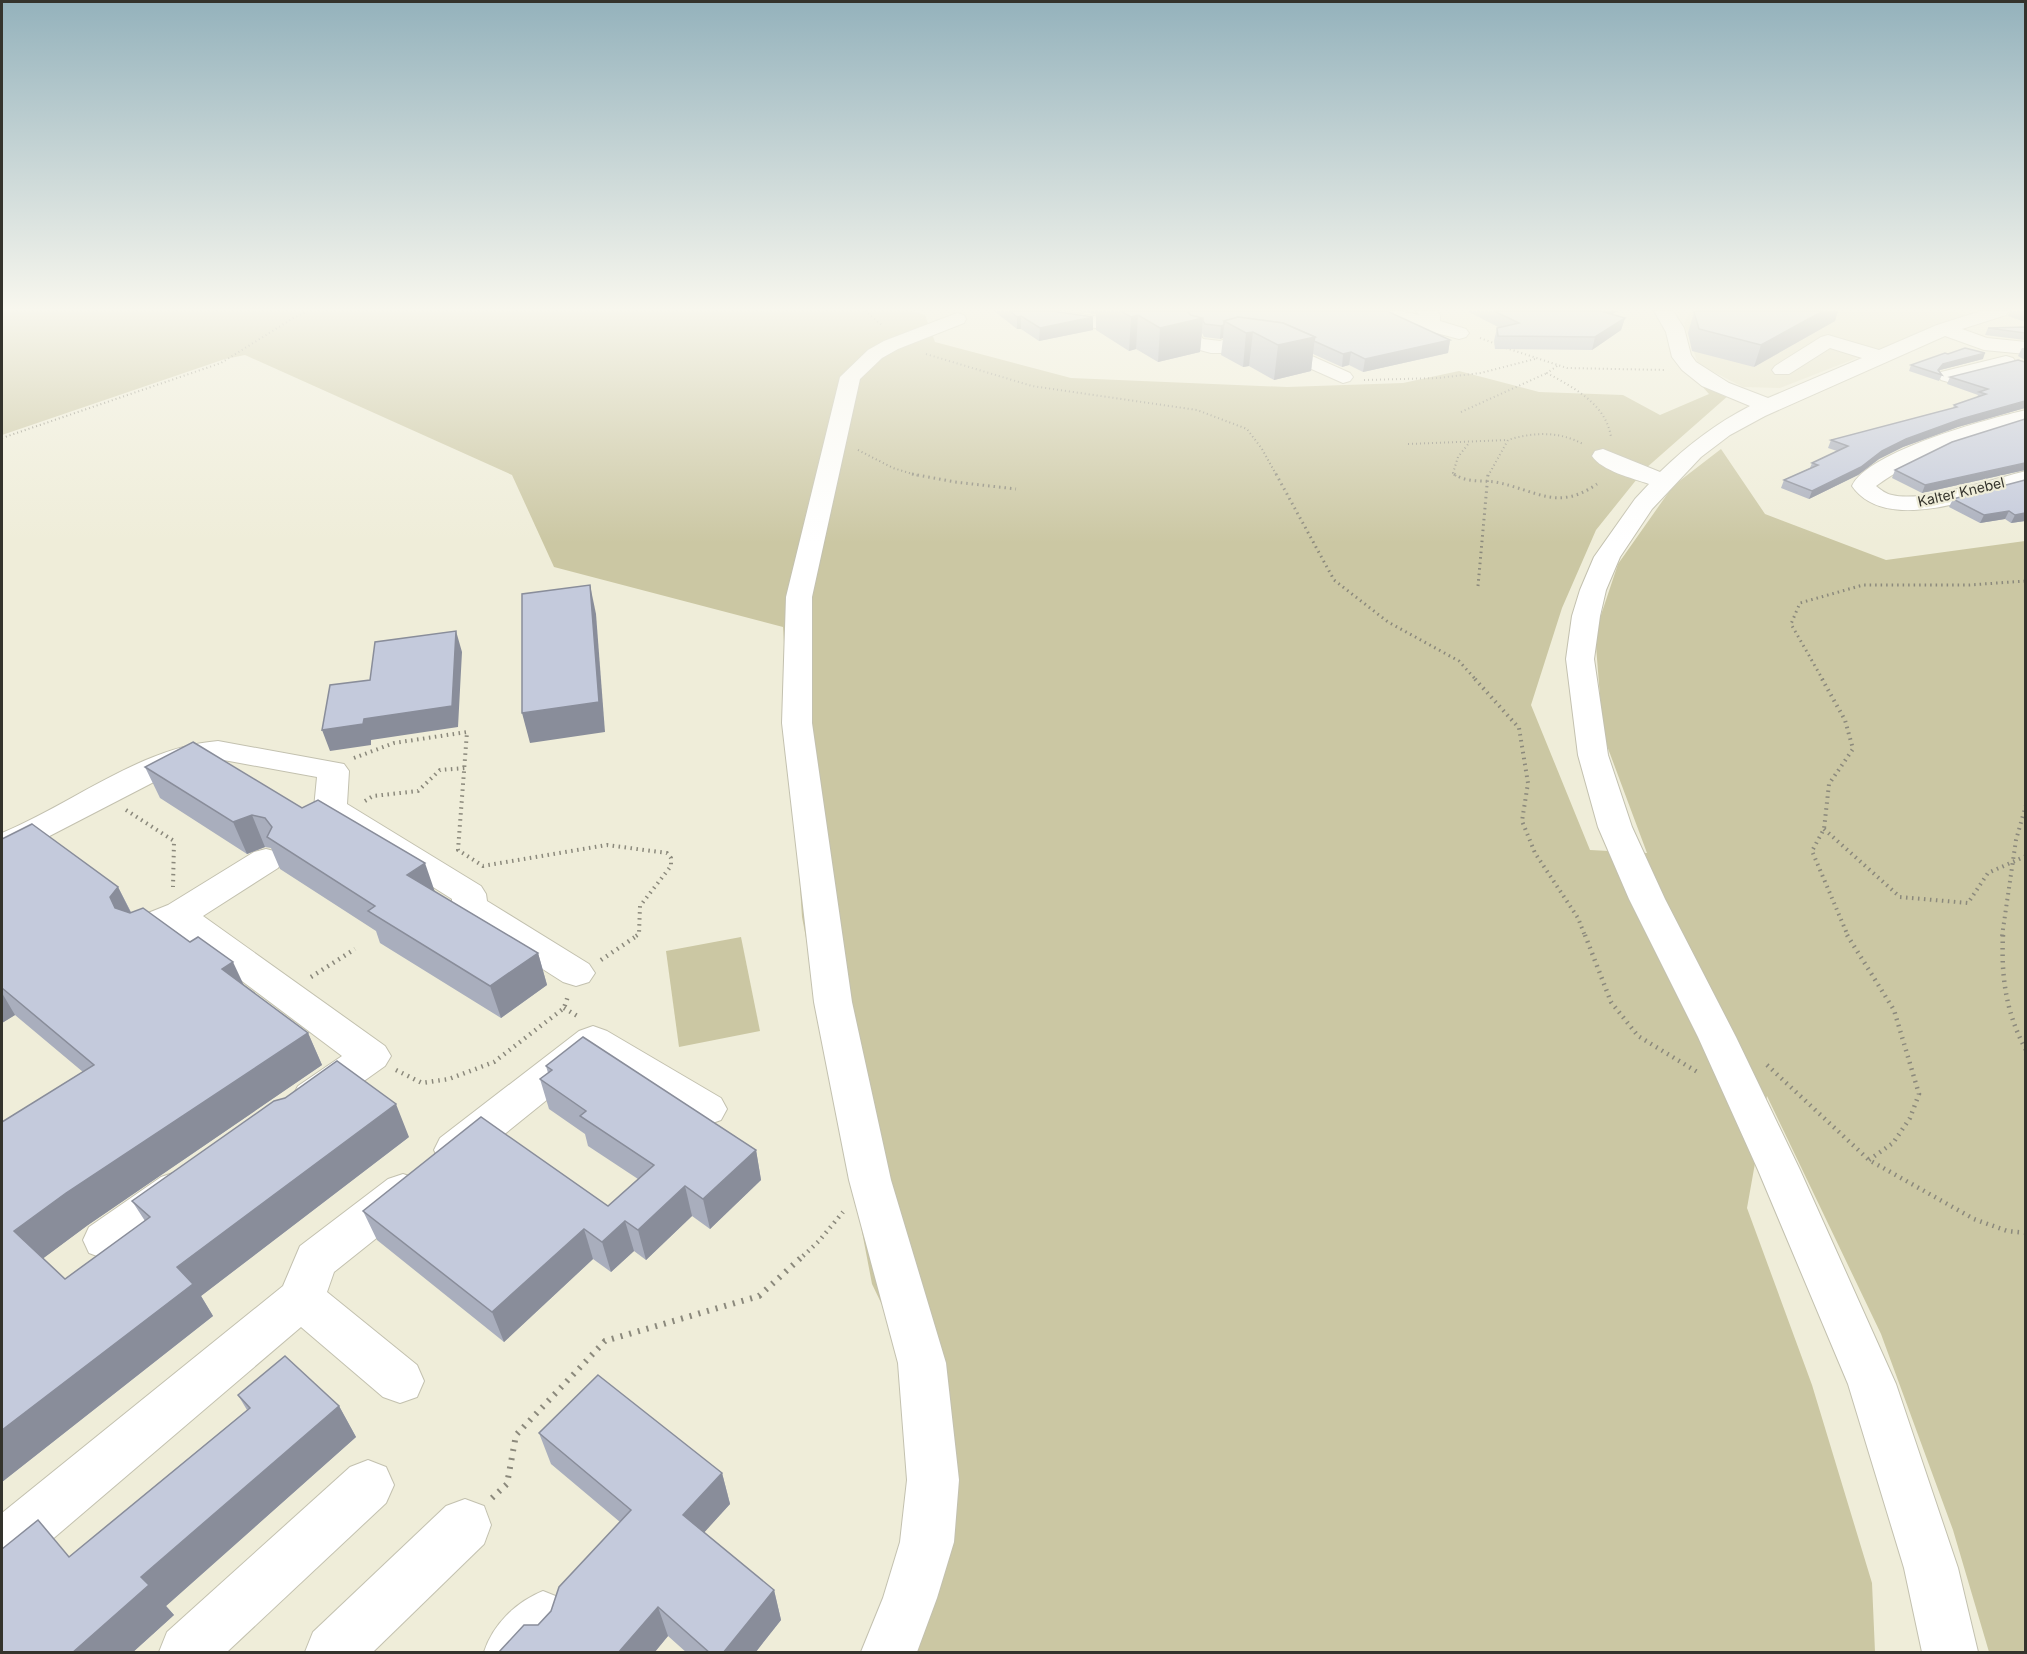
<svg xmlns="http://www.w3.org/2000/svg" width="2027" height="1654" font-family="Inter,sans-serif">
  <rect width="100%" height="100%" fill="#efedd9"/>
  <!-- built -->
  <polygon fill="#e3e0c6" points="1691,311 1951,311 1967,315 1780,388 1743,387 1698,364 1684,323"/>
  <!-- green -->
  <g fill="#cbc7a3">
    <polygon points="2,311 913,311 925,315 935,342 1071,378 1287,387 1403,383 1459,371 1539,392 1623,395 1660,415 1709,394 1692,375 1729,395 1645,469 1596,530 1562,608 1531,705 1590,850 1647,853 1603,735 1595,633 1618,564 1673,486 1721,449 1765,514 1886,560 2025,541 2025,1652 1989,1652 1953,1530 1881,1334 1767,1096 1747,1208 1812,1385 1872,1583 1875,1652 907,1652 935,1571 955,1457 872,1284 802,917 783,627 554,567 512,475 245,355 225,359 2,435"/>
    <polygon points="741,937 760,1031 679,1047 666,951"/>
  </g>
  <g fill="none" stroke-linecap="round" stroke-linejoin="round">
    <defs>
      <g id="minor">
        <polygon points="1016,311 1061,311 1192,331 1199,333 1203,339 1220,341 1231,337 1285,344 1350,373 1353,377 1350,381 1343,383 1280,355 1234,349 1224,353 1211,353 1189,347 1185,342 1025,317 1018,315"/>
        <polygon points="1366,311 1400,311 1419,315 1416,311 1437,311 1440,315 1440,321 1466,329 1469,333 1466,337 1459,339 1368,315"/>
        <path d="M 1654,311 L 1673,311 L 1684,328 L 1691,355 L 1696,362 L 1729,383 L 1768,398 L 1862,358 L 1830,348 L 1789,374 L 1775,374 L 1772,370 L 1775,366 L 1821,337 L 1828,335 L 1879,350 L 1937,325 L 1981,311 L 2008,311 L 2006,315 L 1962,329 L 1987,338 L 2026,342 L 2026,354 L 1984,350 L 1945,336 L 1765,416 L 1730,435 L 1701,457 L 1652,509 L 1620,557 L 1606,590 L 1600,616 L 1594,659 L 1608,755 L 1632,827 L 1665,899 L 1736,1037 L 1800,1170 L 1896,1384 L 1958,1568 L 1978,1652 L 1922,1652 L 1904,1568 L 1848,1384 L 1758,1170 L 1698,1037 L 1629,899 L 1598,827 L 1578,755 L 1566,659 L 1572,616 L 1580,590 L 1594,557 L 1635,499 L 1649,484 C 1632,478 1602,471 1592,456 L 1595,451 L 1603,449 L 1660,472 C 1688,445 1715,424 1750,406 L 1702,386 L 1682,370 L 1672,357 L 1666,332 Z"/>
        <polygon points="957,313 964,315 966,319 964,323 898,349 882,358 860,379 812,597 812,723 852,1002 891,1180 946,1363 959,1480 954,1542 937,1598 917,1652 861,1652 883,1598 900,1542 907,1480 898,1363 849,1180 814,1002 782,723 786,597 840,377 868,350 884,341"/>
        <polygon points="2006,356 2013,358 2016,362 2013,366 1948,382 1941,380 1938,376 1941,372"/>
        <path d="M 2026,410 L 2026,423 C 1973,439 1921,453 1876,486 C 1881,490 1886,494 1892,495 C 1923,503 1993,479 2026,471 L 2026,485 C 1978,496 1886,535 1852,486 C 1868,451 1988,419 2026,410 Z"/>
        <path d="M 218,741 L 344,764 L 349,771 L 347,804 L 481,886 L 486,894 L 487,901 L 589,964 L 595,973 L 589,982 L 576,986 L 563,982 L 458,915 L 452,907 L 452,899 L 319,815 L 314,808 L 317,777 L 218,759 L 199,761 L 177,770 L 36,843 L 2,856 L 2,833 C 72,804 141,747 218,741 Z"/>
        <polygon points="266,849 278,852 283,860 278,868 203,916 385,1046 391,1056 385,1066 326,1108 312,1113 298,1108 292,1097 298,1086 342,1056 174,930 161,934 148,931 143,922 148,913 168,905 254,852"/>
        <polygon points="593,1026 607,1031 721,1098 727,1109 721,1120 707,1125 693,1120 595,1061 470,1162 455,1167 440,1162 434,1150 440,1138 579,1031"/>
        <polygon points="176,1172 191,1177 198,1190 191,1203 121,1253 105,1259 89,1253 83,1240 89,1227 161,1177"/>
        <polygon points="403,1174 418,1179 425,1192 418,1205 334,1272 327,1292 417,1365 424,1381 417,1397 400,1403 383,1397 301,1327 21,1566 2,1573 2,1513 283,1286 300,1246 388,1179"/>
        <polygon points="368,1460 386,1467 394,1485 386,1503 227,1652 159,1652 167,1632 350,1467"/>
        <polygon points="465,1499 484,1506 491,1525 484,1544 373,1652 305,1652 313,1632 446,1506"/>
        <path d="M 543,1591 L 563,1599 L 571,1619 L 563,1639 L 550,1652 L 484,1652 C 493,1624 516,1602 543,1591 Z"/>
      </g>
    </defs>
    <!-- minor casing -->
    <use href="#minor" stroke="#c3c1af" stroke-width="2"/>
    <!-- path-far4 -->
    <g stroke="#8b897c" stroke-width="2" stroke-dasharray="1 3" stroke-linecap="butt">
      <polyline points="865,311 883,326"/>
      <polyline points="1480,338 1499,345"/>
      <polyline points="1506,348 1567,368 1666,370"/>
      <polyline points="926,354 1032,386 1197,410 1247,429 1262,449 1277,476"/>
      <path d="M 1557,366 L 1547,373 C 1574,388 1606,404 1611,437"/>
      <polyline points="1364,380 1438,378 1481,373 1535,359"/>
      <polyline points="1461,412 1547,373"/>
      <polyline points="2,438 221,363 295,317 309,311"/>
      <polyline points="1408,444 1508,440"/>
      <polyline points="858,450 893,468 919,476"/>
      <polyline points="1456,476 1453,473 1458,457 1469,443"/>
      <path d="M 1488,476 L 1508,440 C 1533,432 1559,431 1583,444"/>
    </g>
    <!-- path-far3 -->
    <g stroke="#8b897c" stroke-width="3" stroke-dasharray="1.5 4" stroke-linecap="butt">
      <polyline points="912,474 955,482 1016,489"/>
      <polyline points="1276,474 1334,580 1388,622 1459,661 1476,680"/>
      <path d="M 1454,474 C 1467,483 1481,480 1495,482 C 1537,490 1557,512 1597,484"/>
      <polyline points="1478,586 1488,474"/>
      <polyline points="1823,680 1791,624 1800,603 1863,585 1969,585 2026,581"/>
    </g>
    <!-- path-far2 -->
    <g stroke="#8b897c" stroke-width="4" stroke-dasharray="1.5 4.5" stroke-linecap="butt">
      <polyline points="1475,679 1519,728 1528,783 1522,821 1535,853 1578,918 1585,936"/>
      <polyline points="1822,679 1845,720 1853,749 1829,784 1824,829 1812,851 1848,936"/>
      <polyline points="354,758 394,743 467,732 458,850 483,866 607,845 667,853 671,858 671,866 640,906 639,934 636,936"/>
      <polyline points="365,801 373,796 418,791 440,770 465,768"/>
      <polyline points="126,810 174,841 173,887"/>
      <polyline points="1824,829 1900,897 1968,903 1988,873 2026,856"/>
      <polyline points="2002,936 2016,840 2026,805"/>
    </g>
    <!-- path-far1 -->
    <g stroke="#8b897c" stroke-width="4.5" stroke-dasharray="1.5 5" stroke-linecap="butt">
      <polyline points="1585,935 1611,1002 1638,1036 1699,1073"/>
      <polyline points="1847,935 1894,1010 1919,1094 1910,1118 1893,1143 1869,1160"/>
      <path d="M 2003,935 C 2001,977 2006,1013 2026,1050"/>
      <polyline points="601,960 638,935"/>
      <polyline points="311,977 355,949"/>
      <polyline points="564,1008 579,1017"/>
      <polyline points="1767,1065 1869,1160 1974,1219 2007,1231 2026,1233"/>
      <polyline points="396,1070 422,1083 449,1079 494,1062 564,1008 568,996"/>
      <polyline points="803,1256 819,1241 843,1212"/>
    </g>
    <!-- path -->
    <polyline stroke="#8b897c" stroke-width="6" stroke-dasharray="2 7" stroke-linecap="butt" points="492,1498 507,1484 516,1435 605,1341 759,1296 805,1254"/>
    <!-- minor -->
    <use href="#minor" fill="#fff" fill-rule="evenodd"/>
  </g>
  <!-- wall -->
  <g fill="#a9aebd">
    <polygon points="994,311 1052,311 1093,317 1093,330 1039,341 1021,329 1017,329"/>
    <polygon points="1076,311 1387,311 1450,340 1448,353 1363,372 1349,365 1342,367 1313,354 1311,371 1274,380 1249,366 1243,367 1221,355 1223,338 1220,339 1204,337 1202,333 1200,352 1158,362 1136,349 1129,351 1096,330 1096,314"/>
    <polygon points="1467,311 1618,311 1612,314 1625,318 1621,330 1592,350 1495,349 1494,341 1497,328 1500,328"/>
    <polygon points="1696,311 1838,311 1835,321 1754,367 1692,351 1688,333 1694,312"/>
    <polygon points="2010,311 2025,311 2025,322 2008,316"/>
    <polygon points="2025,327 2025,340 1985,335 1988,328"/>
    <polygon points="2022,348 2025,348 2025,360 2018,356"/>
    <polygon points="1948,354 1983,359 1940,370 1939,371 1942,375 1939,381 1909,371 1911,365"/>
    <polygon points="2025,362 2025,408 1958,427 1903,447 1879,459 1858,475 1809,499 1781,488 1784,480 1810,468 1812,463 1837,451 1828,448 1831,440 1953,408 1954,405 1977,397 1978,395 1947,384 1950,377"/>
    <polygon points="2025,419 2025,470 1922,493 1892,478 1895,470"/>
    <polygon points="2025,480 2025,521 2011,523 2005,519 1980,523 1949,507 1953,499"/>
    <polygon points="145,767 434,891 538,953 547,985 501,1018 380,943 376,931 280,869 271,848 265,847 247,854 160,798"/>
    <polygon points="2,839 118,887 131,912 244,986 308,1033 322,1065 88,1225 43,1258 65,1279 145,1221 132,1201 409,1137 201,1296 213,1316 2,1482 2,1122 83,1072 15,1015 2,1023"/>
    <polygon points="546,1066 756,1150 761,1180 710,1229 692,1216 646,1260 634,1251 611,1272 593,1259 504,1342 377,1240 363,1211 608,1206 638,1179 588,1146 585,1134 549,1109 540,1079 548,1073"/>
    <polygon points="238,1395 339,1406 356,1437 166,1606 174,1615 132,1653 2,1653 70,1556 247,1410"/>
    <polygon points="539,1433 722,1473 730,1504 704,1532 774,1590 781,1620 755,1653 687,1653 668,1636 654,1653 498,1653 538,1625 551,1611 620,1522 551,1464"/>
  </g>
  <!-- shaded-wall -->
  <g fill="#898d9a">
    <polygon points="1598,311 1618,311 1595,323"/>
    <polygon points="1823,311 1838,311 1835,321 1754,367 1761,345"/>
    <polygon points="1138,315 1136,349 1129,351 1131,317"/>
    <polygon points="1021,316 1021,329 1017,329 1017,317"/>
    <polygon points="1093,317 1093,330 1039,341 1040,328"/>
    <polygon points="1203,318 1200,352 1158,362 1160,328"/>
    <polygon points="1625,318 1621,330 1592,350 1595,337"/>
    <polygon points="1224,325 1223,338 1220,339 1221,326"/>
    <polygon points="1253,332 1249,366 1243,367 1246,333"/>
    <polygon points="1315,337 1311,371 1274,380 1278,345"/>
    <polygon points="1450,340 1448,353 1363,372 1365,359"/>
    <polygon points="1351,352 1349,365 1342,367 1343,354"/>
    <polygon points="1985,353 1983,359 1940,370 1937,374 1938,370 1943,364"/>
    <polygon points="2025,401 2025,408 1958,427 1903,447 1879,459 1858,475 1809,499 1812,491 1882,451 1906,439 1961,419"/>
    <polygon points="2025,463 2025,470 1922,493 1925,485"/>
    <polygon points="2009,511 2005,519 1980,523 1984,515"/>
    <polygon points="2025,513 2025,521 2011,523 2015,515"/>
    <polygon points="590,585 596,614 605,732 530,743 522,713"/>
    <polygon points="456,631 462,652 458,727 371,740 371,745 330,751 322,730 364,719"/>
    <polygon points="252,815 265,847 247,854 233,822"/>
    <polygon points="425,863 436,895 407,875"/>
    <polygon points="118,887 134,919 115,908 110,897"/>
    <polygon points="538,953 547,985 501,1018 490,986"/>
    <polygon points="233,962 248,994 222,969"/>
    <polygon points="2,993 15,1015 2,1023"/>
    <polygon points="308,1033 322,1065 88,1225 37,1263 14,1231 66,1193"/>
    <polygon points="396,1104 409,1137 201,1296 213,1316 2,1482 2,1430 177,1267"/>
    <polygon points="756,1150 761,1180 710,1229 703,1199"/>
    <polygon points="685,1186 692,1216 646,1260 638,1230"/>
    <polygon points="625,1221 634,1251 611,1272 602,1242"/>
    <polygon points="584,1229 593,1259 504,1342 492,1312"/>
    <polygon points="339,1406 356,1437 166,1606 174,1615 132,1653 72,1653 141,1577"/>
    <polygon points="722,1473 730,1504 692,1546 683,1515"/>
    <polygon points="774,1590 781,1620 755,1653 723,1653"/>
    <polygon points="658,1607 668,1636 654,1653 618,1653"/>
  </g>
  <!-- building -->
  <g fill="#c4cadc" stroke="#898d9a" stroke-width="1.5">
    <polygon points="1010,311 1052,311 1093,317 1040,328 1021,316 1017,317"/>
    <polygon points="1121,311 1187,311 1191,315 1203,318 1160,328 1138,315 1131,317"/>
    <polygon points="1187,311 1387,311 1450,340 1365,359 1351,352 1343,354 1314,341 1315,337 1283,323 1238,317 1224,321 1224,325 1221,326 1205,324 1203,321 1203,318 1191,315"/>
    <polygon points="1494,311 1600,311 1625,318 1595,337 1498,336 1497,328 1519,323"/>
    <polygon points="1696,311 1823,311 1761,345 1699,329 1694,312"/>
    <polygon points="1238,317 1283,323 1315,337 1278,345 1253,332 1246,333 1224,321"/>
    <polygon points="2025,327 2025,333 1988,328"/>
    <polygon points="1965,348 1985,353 1943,364 1938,370 1942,375 1911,365 1945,353 1948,354"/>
    <polygon points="2018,360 2025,362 2025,401 1961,419 1906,439 1882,451 1861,467 1812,491 1784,480 1818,465 1812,463 1848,446 1831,440 1957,407 1954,405 1986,394 1979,392 1988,389 1950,377"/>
    <polygon points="2025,419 2025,463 1925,485 1895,470 1952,442"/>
    <polygon points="2025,480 2025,513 2015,515 2009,511 1984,515 1953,499"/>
    <polygon points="590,585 599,702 522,713 522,594"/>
    <polygon points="456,631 452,706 364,719 363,724 322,730 330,685 370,680 375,642"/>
    <polygon points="193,742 302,808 318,800 425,863 407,875 538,953 490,986 368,911 375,906 267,837 272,827 265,818 252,815 233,822 145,767"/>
    <polygon points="32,824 118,887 110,897 115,908 130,913 143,908 190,942 198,937 233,962 222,969 308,1033 66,1193 14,1231 65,1279 150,1217 132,1201 274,1101 285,1098 337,1061 396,1104 177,1267 193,1284 2,1430 2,1122 94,1065 2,988 2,839"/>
    <polygon points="583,1037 756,1150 703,1199 685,1186 638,1230 625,1221 602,1242 584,1229 492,1312 363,1211 481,1117 608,1206 654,1165 580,1116 586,1111 540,1079 552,1070 546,1066"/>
    <polygon points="285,1356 339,1406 141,1577 149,1585 72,1653 2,1653 2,1549 38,1520 69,1557 250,1408 238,1395"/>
    <polygon points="598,1375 722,1473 683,1515 774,1590 723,1653 710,1653 658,1607 618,1653 498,1653 524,1625 538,1625 551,1611 559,1587 631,1510 539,1433"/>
  </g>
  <!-- sky -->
  <linearGradient id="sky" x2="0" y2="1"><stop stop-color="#94b2bc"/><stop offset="0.57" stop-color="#f8f7ee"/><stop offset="1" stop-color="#f8f7ee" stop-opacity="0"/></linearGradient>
  <rect width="2027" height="543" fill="url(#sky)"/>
  <g text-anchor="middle" stroke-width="4.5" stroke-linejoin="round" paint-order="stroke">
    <!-- far-street labels -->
    <g font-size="14" fill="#34332c" stroke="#efedd9">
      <text transform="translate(1961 492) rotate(-13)" y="5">Kalter Knebel</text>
    </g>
  </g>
  <!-- border -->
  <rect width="2027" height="1654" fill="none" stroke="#34332c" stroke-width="6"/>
</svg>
